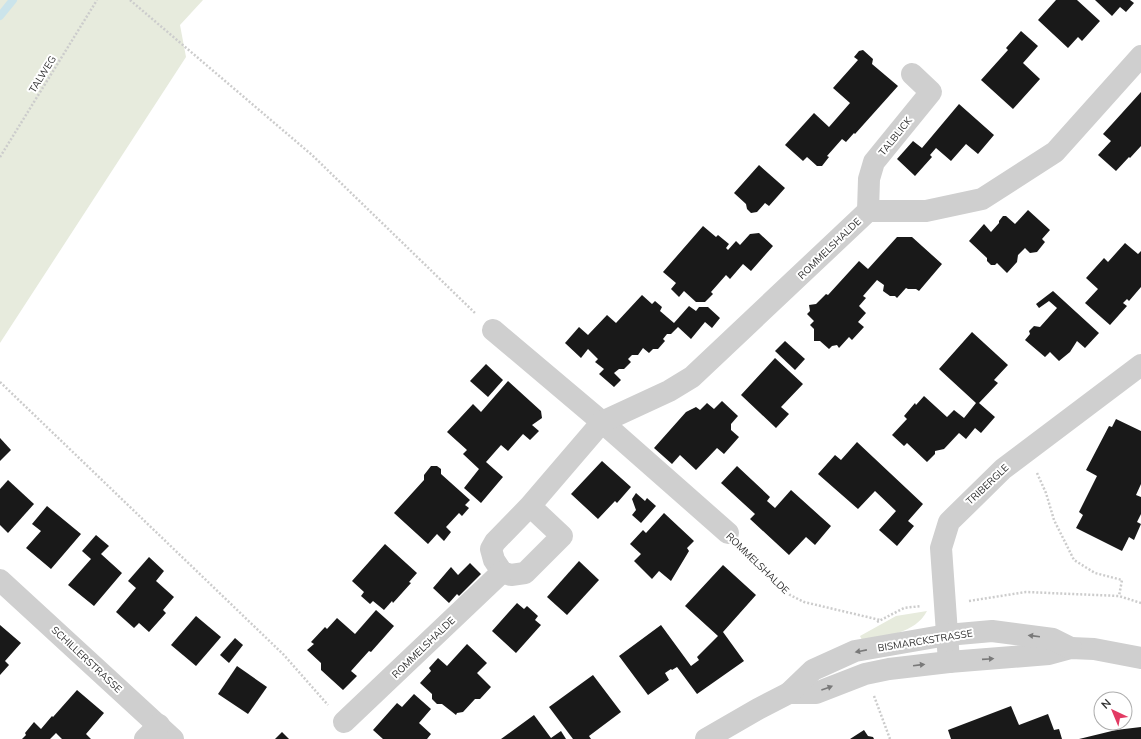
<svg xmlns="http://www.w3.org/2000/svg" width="1141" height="739" font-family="Mulish,sans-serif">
  <rect width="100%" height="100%" fill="#fff"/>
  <!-- green -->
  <g fill="#e7ebdd">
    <polygon points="0,0 203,0 180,25 186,57 0,343"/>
    <path d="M 927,611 C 915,634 885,636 862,640 L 860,636 L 896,616 Z"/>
  </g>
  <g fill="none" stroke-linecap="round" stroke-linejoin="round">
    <!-- stream -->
    <polyline stroke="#cbe4eb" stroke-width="8" points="0,16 13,0"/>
  </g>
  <!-- building -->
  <g fill="#191919">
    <polygon points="1056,0 1077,0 1100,21 1082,41 1078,37 1068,48 1038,20"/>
    <polygon points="1095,0 1130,0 1134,3 1126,12 1120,7 1112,16"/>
    <polygon points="1021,31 1038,46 1023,63 1040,79 1013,109 981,80 1008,50 1006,48"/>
    <polygon points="863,50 873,59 872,64 898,86 855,134 854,133 846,142 842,139 827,156 829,157 822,166 817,166 807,157 803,161 785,145 814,113 829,127 850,103 833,88 858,60 854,57 859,51"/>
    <polygon points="1141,92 1141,146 1130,158 1129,157 1116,171 1098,155 1111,141 1103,134"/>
    <polygon points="959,104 994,135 978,154 966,144 951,161 936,148 930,155 932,157 915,176 897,159 913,141 922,148"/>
    <polygon points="759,165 785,188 769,206 765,203 757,212 751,213 747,209 746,204 734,193"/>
    <polygon points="1028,210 1050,230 1042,239 1045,242 1037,252 1030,253 1025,248 1018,255 1017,262 1007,273 997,263 995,265 991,265 987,261 987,258 969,241 984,224 991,232 999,223 999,221 1003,216 1006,216 1015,224"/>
    <polygon points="703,226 716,237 718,235 729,244 726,248 728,250 736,241 740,245 750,234 759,233 773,246 751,271 743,264 730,279 726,275 711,292 713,294 705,302 696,302 684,291 679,297 671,289 676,283 663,272"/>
    <polygon points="897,237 912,237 942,264 919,291 916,289 908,289 906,288 897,298 895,296 890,296 883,291 884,285 877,280 863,296 866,298 859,306 866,313 858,322 864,327 852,340 849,337 839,348 837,345 832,346 829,349 820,341 814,341 814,329 810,325 814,321 807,314 810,311 809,305 816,304 826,294 828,295 859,261 868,269"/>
    <polygon points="1125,243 1138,254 1141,251 1141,287 1129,301 1127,299 1123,303 1127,306 1110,325 1085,303 1098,289 1086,278 1104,258 1108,262"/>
    <polygon points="1053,291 1099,333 1085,348 1077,341 1070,352 1059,361 1050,352 1045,357 1025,340 1030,334 1029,331 1034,326 1040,327 1057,308 1049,301 1039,308 1036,304"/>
    <polygon points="642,295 652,304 655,301 662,307 660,311 674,323 689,306 696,311 699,307 708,307 720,318 712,328 705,322 691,339 678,327 671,334 667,334 663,339 665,341 658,349 653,349 649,353 643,348 638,355 632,355 628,359 631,362 624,369 619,369 614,373 621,380 614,387 599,374 604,369 595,362 598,359 588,349 581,358 565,343 579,327 588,335 607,315 616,323"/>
    <polygon points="972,332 1008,365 994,380 998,383 979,403 995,417 981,433 975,428 966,439 959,433 944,449 935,451 935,454 927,462 907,443 904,446 892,435 907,419 904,416 915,403 916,405 924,396 947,417 954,410 964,418 976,403 939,369"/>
    <polygon points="785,341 805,359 795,370 775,351"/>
    <polygon points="775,358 803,384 781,407 789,414 776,428 741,395"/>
    <polygon points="486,364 503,380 488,397 470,381"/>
    <polygon points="508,381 541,411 542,418 532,425 539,431 530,440 523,434 508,451 501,445 486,462 503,477 481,503 464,488 479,469 463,454 467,450 447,432 473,404 481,412"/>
    <polygon points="722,401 738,416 731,424 731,430 739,437 724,454 717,448 696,470 680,455 672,464 654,448 686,412 696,407 700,410 707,403 714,409"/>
    <polygon points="1116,419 1141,431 1141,484 1136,495 1141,497 1141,514 1137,522 1141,524 1134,540 1129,537 1122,551 1076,528 1083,515 1079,512 1097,476 1086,470 1109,426 1112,427"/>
    <polygon points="0,438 11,450 0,461"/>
    <polygon points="857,442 923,504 908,521 914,526 897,546 879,530 896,511 875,491 858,509 818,474 835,455 841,460"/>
    <polygon points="602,461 631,487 617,503 615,501 598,519 571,494"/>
    <polygon points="431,466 437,466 441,469 441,474 470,500 465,505 469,508 462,516 459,513 446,527 451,532 444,541 437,534 428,544 394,513 424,480 424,475"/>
    <polygon points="737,466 770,497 767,501 775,508 791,490 831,526 815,545 806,537 789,555 750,519 755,514 721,483"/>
    <polygon points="8,480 34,504 8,533 0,525 0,489"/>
    <polygon points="636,493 645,501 647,498 656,506 641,523 632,515 636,510 632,499"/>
    <polygon points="47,506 81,534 51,569 26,548 41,531 32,524"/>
    <polygon points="664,513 694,541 687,548 689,551 671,581 659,571 652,579 634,561 641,554 630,544 643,530 646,533"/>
    <polygon points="96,535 109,546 101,554 122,573 94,606 68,585 91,559 82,551"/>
    <polygon points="385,544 417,573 409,582 411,583 393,603 392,601 384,610 373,601 370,604 361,596 364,592 352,581"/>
    <polygon points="149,557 164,571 156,581 174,597 163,610 166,613 149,632 139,623 134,628 116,612 136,588 128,581"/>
    <polygon points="579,561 599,580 567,615 547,597"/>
    <polygon points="470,563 481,574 459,596 457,594 449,603 433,588 451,567 458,575"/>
    <polygon points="723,565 756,595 723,632 744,661 697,694 677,667 672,670 671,669 665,673 669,680 648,695 619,656 661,625 691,666 699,660 697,657 718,636 685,606"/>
    <polygon points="517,603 524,609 527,606 538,616 535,620 541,625 516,653 492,631"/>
    <polygon points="376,610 394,626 371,652 369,651 351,671 357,676 343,690 321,670 321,663 307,650 314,644 311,642 325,627 327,629 337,618 355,634"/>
    <polygon points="196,616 221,637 196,666 171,645"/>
    <polygon points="0,625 21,643 5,661 9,665 0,675"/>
    <polygon points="235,638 243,645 229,663 220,655"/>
    <polygon points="467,644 487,663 477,673 491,687 480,699 475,699 463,712 457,713 456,715 442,704 437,704 432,699 432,694 420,683 431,671 429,668 438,658 447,666"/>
    <polygon points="237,666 267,687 248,714 218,694"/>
    <polygon points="593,675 621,712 589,736 591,739 573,739 549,707"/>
    <polygon points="77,690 104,713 86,734 91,739 62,739 56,733 50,739 22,739 26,735 25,733 34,722 41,729 52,716 53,717"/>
    <polygon points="414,694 431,709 419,723 431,734 427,739 383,739 373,730 397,703 402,707"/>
    <polygon points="1011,706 1019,725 1048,714 1054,730 1059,729 1062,739 951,739 948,730"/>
    <polygon points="534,715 551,738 561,731 566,739 501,739"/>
    <polygon points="1141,727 1141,739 1079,739 1116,730"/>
    <polygon points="864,730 868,736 873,737 874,739 850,739"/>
    <polygon points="282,732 289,739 275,739"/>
  </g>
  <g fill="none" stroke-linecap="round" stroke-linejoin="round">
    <!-- path -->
    <g stroke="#ccc" stroke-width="2.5" stroke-dasharray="2 2" stroke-linecap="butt">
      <polyline points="130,0 312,155 476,314"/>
      <polyline points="0,157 97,0"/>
      <polyline points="0,382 284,655 328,705"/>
      <polyline points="1037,473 1046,493 1054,520 1074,560 1095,573 1122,580 1119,596"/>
      <polyline points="744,549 790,595 804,602 880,620"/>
      <polyline points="969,601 1026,592 1119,596 1141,603"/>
      <polyline points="877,622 904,608 921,606"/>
      <polyline points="874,696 890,739"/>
    </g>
    <!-- minor -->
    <g stroke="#cfcfcf" stroke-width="22">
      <polyline points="868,211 869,179 874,162 931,92 912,74"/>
      <polyline points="493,330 602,422 728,533"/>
      <polyline points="530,506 562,536 525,573 511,575 502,572 494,560 491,549 495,542 530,506 602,422 669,391 692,377 868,211 926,211 982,199 1055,152 1141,56"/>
      <polyline points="0,580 173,739"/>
      <polyline points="949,662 941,548 949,522 1003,469 1141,365"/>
      <polyline points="344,722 502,572"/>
      <polyline points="145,739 159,725"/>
    </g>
    <!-- tertiary -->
    <g stroke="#cfcfcf" stroke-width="22">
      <polyline points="789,693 816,693 865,674 889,669 949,662 1049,654 1071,648 1094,649 1141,658"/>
      <polyline points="706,739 758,709 789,693 813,670 855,651 947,635 992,631 1053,639 1071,648"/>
    </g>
  </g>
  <!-- one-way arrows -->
  <defs><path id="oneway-solid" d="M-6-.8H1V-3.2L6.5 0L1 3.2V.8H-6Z"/></defs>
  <g fill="#797979">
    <use href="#oneway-solid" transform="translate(1034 636) rotate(-173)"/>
    <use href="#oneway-solid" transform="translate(861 651) rotate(169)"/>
    <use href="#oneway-solid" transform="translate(988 659) rotate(-4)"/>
    <use href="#oneway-solid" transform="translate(919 665) rotate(-7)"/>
    <use href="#oneway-solid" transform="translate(827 688) rotate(-20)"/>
  </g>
  <g text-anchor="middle" stroke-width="4" stroke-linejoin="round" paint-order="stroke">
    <!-- street labels -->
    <g font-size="10" fill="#323232" stroke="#fff">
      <text transform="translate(42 74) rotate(-58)" y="4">TALWEG</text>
      <text transform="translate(895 136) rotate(-51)" y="4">TALBLICK</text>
      <text transform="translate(829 248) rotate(-44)" y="4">ROMMELSHALDE</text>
      <text transform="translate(987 484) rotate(-43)" y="4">TRIBERGLE</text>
      <text transform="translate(758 563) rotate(44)" y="4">ROMMELSHALDE</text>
      <text transform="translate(925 640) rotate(-9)" y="4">BISMARCKSTRASSE</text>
      <text transform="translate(423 647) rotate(-44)" y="4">ROMMELSHALDE</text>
      <text transform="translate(87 659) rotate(43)" y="4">SCHILLERSTRASSE</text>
    </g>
  </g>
  <!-- north arrow -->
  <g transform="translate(1113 711) rotate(316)"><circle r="19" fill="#ffffff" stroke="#adadad"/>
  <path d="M0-3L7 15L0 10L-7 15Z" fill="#e23a63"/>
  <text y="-6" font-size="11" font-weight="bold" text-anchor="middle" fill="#323232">N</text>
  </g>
</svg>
